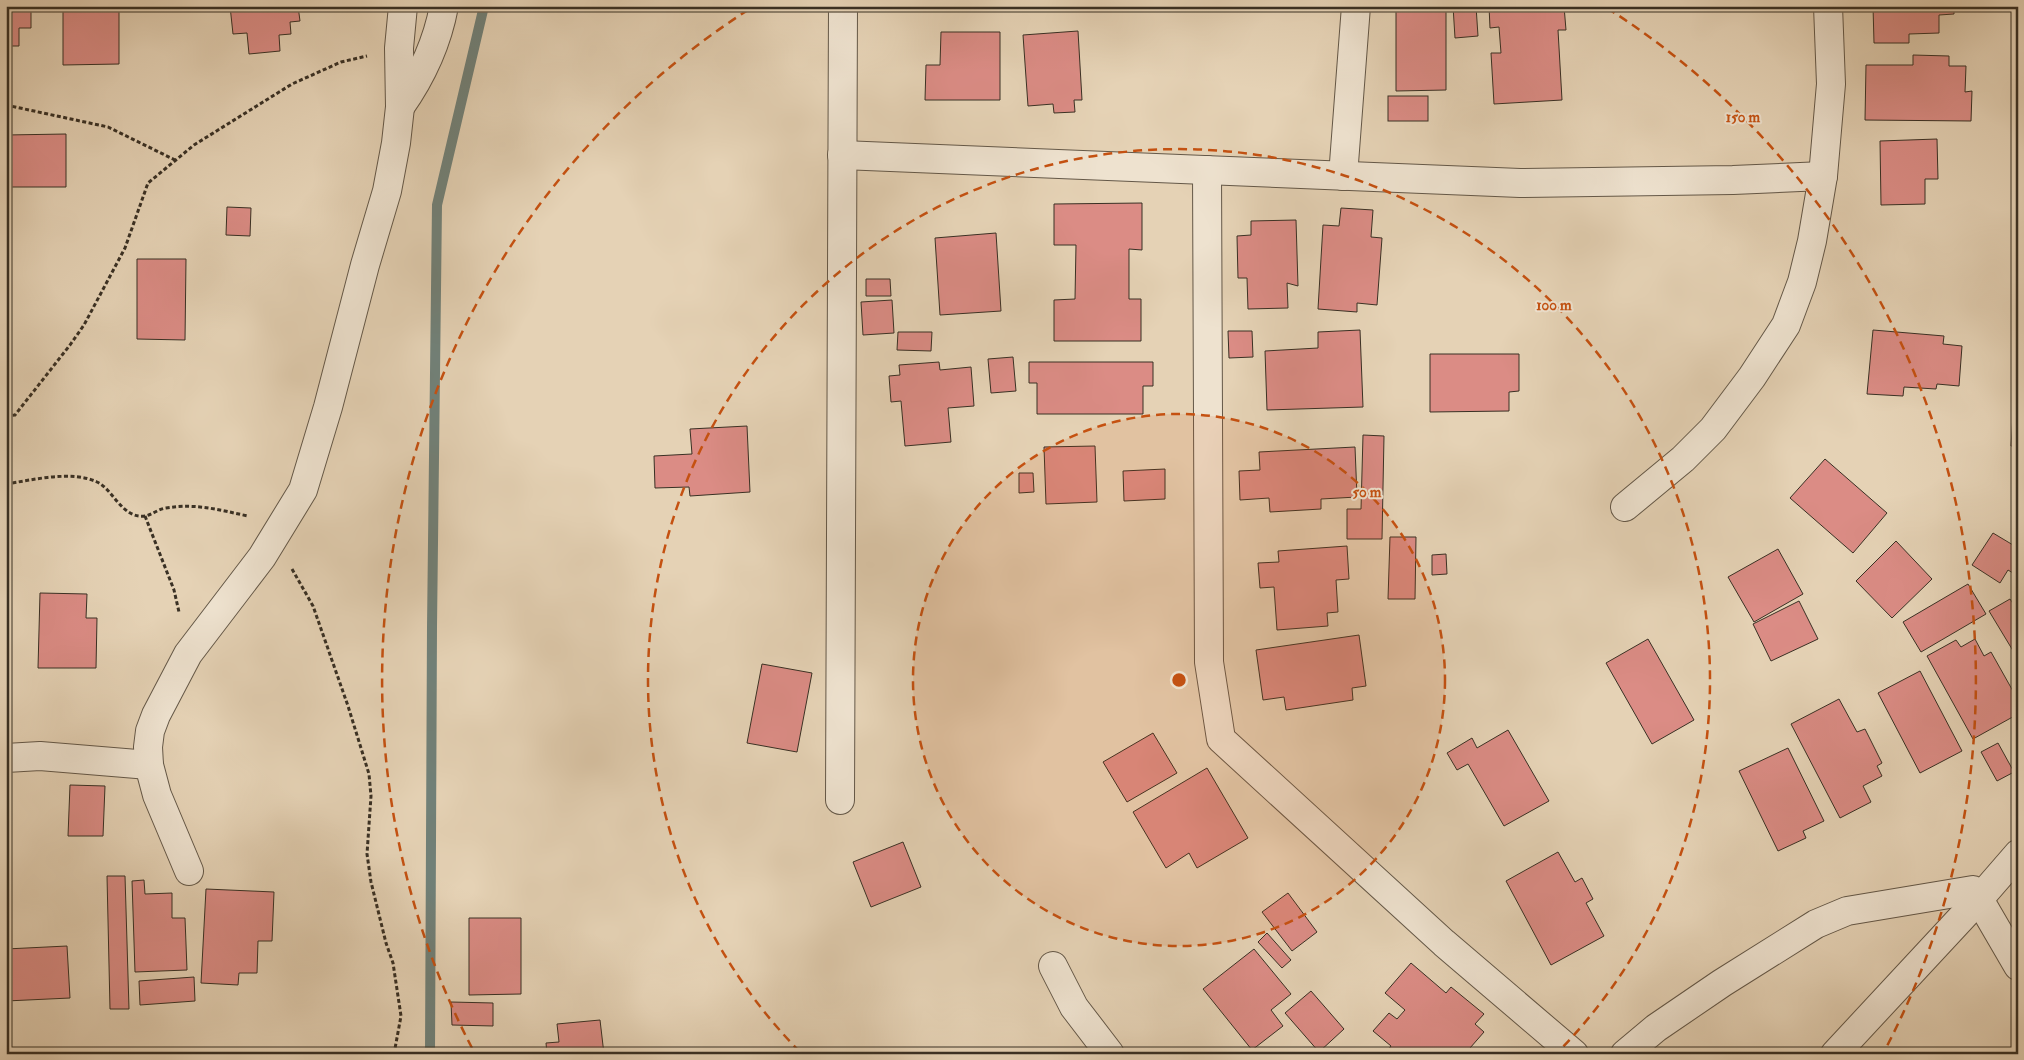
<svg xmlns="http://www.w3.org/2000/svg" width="2024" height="1060" font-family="'IM FELL Double Pica',serif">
  <rect width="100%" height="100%" fill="#e5d2b5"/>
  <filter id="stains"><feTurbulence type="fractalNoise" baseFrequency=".004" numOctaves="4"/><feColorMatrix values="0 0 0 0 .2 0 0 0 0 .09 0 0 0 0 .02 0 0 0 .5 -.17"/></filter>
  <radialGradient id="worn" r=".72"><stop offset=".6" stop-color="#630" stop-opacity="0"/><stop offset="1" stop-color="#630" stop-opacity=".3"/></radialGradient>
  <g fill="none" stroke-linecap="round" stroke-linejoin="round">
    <!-- stream -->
    <polyline stroke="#718179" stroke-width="10" points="430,1054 432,627 437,205 484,6"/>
  </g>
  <!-- building -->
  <g fill="#db8c85" stroke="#393024">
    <polygon points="6,6 31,6 31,28 19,28 19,46 6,46"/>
    <polygon points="63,6 119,6 119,64 63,65"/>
    <polygon points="230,6 298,6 300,21 290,22 291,34 279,35 280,51 249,54 247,33 233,34"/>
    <polygon points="1396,6 1446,6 1446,90 1396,91"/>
    <polygon points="1453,6 1476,6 1478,36 1455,38"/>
    <polygon points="1489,6 1564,6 1566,30 1558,30 1562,100 1494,104 1491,53 1501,53 1499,27 1490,28"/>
    <polygon points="1873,6 1954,6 1954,14 1939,15 1939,33 1909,34 1909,43 1874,43"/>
    <polygon points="1078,31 1082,100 1074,100 1075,112 1054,113 1053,104 1028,106 1023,35"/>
    <polygon points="941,32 1000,32 1000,100 925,100 926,65 940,65"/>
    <polygon points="1913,55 1949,56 1949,66 1966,66 1965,92 1972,91 1971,121 1865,120 1866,65 1913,65"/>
    <rect x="1388" y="96" width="40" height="25"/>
    <polygon points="66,134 66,187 6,187 6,135"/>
    <polygon points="1937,139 1938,179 1925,179 1925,204 1881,205 1880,141"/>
    <polygon points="1142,203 1142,250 1129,249 1129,299 1141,299 1141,341 1054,341 1054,300 1075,299 1076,245 1054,245 1054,204"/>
    <polygon points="227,207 251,208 250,236 226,235"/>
    <polygon points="1341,208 1373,210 1371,237 1382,238 1377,305 1357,303 1357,312 1318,309 1323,225 1339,226"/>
    <polygon points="1296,220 1298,286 1287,283 1288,308 1248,309 1247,278 1238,278 1237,236 1251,235 1251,221"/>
    <polygon points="996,233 1001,311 940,315 935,238"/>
    <polygon points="137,259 186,259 185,340 137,339"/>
    <polygon points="866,279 890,279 891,296 866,296"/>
    <polygon points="892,300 894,333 863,335 861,302"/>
    <polygon points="1360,330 1363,407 1267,410 1265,351 1318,348 1318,332"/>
    <polygon points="1873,330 1944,336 1943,344 1962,346 1959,386 1937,384 1936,389 1904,387 1903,396 1867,394"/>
    <polygon points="1228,331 1252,331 1253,357 1229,358"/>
    <polygon points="898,332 932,332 931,351 897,350"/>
    <polygon points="1430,354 1519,354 1519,391 1509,392 1509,411 1430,412"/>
    <polygon points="1013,357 1016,391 991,393 988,359"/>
    <polygon points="939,362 940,370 971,367 974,406 948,408 951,442 905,446 901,401 891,402 889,376 900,375 899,365"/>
    <polygon points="1029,362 1153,362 1153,386 1143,386 1143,414 1037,414 1037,383 1029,383"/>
    <polygon points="2015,384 2018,384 2018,446 2011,446"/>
    <polygon points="747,426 750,492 690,496 689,487 655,488 654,456 692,454 690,429"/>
    <polygon points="1363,435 1384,436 1382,539 1347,539 1347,509 1361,509"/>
    <polygon points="1095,446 1097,502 1046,504 1044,447"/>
    <polygon points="1355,447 1357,497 1321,499 1321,509 1270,512 1269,498 1240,500 1239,471 1260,470 1259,452"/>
    <polygon points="1825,459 1887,513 1853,553 1790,498"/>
    <polygon points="1165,469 1165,499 1124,501 1123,471"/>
    <polygon points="1019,473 1033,473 1034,492 1019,493"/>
    <polygon points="1993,533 2018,548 2018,576 2008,570 2000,583 1972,565"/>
    <polygon points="1390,537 1416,537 1415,599 1388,599"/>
    <polygon points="1896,541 1932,579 1892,618 1856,581"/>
    <polygon points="1347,546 1349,579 1336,580 1338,612 1327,613 1328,626 1277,630 1274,587 1260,588 1258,563 1279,562 1278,551"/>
    <polygon points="1778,549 1803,594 1754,622 1728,577"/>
    <polygon points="1446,554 1447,574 1432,575 1432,555"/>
    <rect x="6" y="558" width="2" height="82"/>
    <polygon points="1968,584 1986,614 1921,652 1903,622"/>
    <polygon points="40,593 87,594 86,618 97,618 96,668 38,668"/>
    <polygon points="2010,599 2018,611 2018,659 1989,611"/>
    <polygon points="1799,601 1818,639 1771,661 1753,624"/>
    <polygon points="1359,635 1366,686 1352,688 1353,700 1286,710 1284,697 1263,700 1256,650"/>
    <polygon points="1648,639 1694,720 1652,744 1606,663"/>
    <polygon points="1975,639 1984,656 1991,652 2018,700 2018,714 1973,739 1927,656 1956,640 1961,647"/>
    <polygon points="762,664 812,673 797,752 747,743"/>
    <polygon points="1920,671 1962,751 1920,773 1878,693"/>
    <polygon points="1839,699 1857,732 1865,729 1882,763 1877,766 1882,776 1863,786 1871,802 1840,818 1791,724"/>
    <polygon points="1508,730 1549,801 1504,826 1468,764 1457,770 1447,753 1472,738 1477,748"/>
    <polygon points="1153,733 1177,773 1127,802 1103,762"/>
    <polygon points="1998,743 2014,772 1997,781 1981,752"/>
    <polygon points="1788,748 1824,821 1803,831 1806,838 1778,851 1739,771"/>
    <polygon points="1207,768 1248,838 1197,868 1189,853 1166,868 1133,812"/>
    <polygon points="70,785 105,786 103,836 68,836"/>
    <polygon points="903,842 921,887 871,907 853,862"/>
    <polygon points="1558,852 1575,882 1582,878 1593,899 1586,903 1604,936 1551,965 1506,881"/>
    <polygon points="107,876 125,876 129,1009 110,1009"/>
    <polygon points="144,880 145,894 172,893 172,918 185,918 187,970 135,972 132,881"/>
    <polygon points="206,889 274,892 272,941 258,941 257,973 239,973 238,985 201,983"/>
    <polygon points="1288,893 1317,932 1292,951 1262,912"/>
    <polygon points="469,918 521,918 521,994 469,995"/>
    <polygon points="1267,933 1291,960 1282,968 1258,942"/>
    <polygon points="67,946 70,998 6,1001 6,949"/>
    <polygon points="1254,949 1291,994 1271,1010 1283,1026 1252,1050 1203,989"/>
    <polygon points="1411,963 1446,993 1451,987 1484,1014 1475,1024 1484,1032 1470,1048 1477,1054 1385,1054 1391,1046 1373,1031 1389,1013 1397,1019 1405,1010 1385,993"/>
    <polygon points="194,977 195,1001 140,1005 139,981"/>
    <polygon points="1311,991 1344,1029 1319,1052 1285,1013"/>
    <polygon points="451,1002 493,1003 493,1026 452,1025"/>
    <polygon points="600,1020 604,1054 547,1054 546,1043 559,1042 557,1024"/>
  </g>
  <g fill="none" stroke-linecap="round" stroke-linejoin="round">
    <defs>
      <g id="street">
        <path d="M 400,107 C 422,76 437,44 444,6"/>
        <polyline points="842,155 1520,183 1733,180 1823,176"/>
        <polyline points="1207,170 1209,662 1221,739 1444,943 1574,1054"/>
        <polyline points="1343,176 1356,6"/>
        <polyline points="1625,507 1683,459 1713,429 1752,377 1786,325 1802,282 1812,241 1823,176 1831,84 1828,6"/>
        <polyline points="6,758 40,756 149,765"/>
        <polyline points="840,800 843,6"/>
        <polyline points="189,871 157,795 149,765 148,747 150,731 156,715 188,654 262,557 303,490 328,407 365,265 387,191 396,143 400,107 399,48 403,6"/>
        <polyline points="1979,899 2018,966"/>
        <polyline points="1053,966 1074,1007 1110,1054"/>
        <polyline points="1625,1054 1656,1028 1722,983 1816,924 1847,911 1973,890"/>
        <polyline points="1835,1054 1979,899 2018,854"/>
      </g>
    </defs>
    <!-- street casing -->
    <use href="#street" stroke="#645848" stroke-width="30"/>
    <!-- path -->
    <g stroke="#393024" stroke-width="3" stroke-dasharray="4 2.5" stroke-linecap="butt">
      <polyline points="6,105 108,127 175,160"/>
      <polyline points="6,416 15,415 70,345 84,325 125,248 148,183 194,145 292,84 341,62 367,56"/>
      <path d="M 6,484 C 32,480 72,470 97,482 C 113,489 122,519 145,516 C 152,515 158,509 166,508 C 197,503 219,510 248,516"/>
      <polyline points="145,516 174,590 179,612"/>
      <polyline points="292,569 313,606 348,706 369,774 371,796 367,854 371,882 386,943 393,963 401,1016 394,1054"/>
    </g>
    <!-- street -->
    <use href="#street" stroke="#eee2cf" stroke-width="28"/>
  </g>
  <!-- distance rings -->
  <circle cx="1179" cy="680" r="266" fill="#c55111" fill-opacity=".12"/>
  <g fill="none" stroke="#c55111" stroke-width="2.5" stroke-dasharray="9 6">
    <circle cx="1179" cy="680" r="266"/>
    <path d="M800 1052A531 531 0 1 1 1558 1052"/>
    <path d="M472 1048A797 797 0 0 1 751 8M1607 8A797 797 0 0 1 1886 1048"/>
  </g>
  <circle cx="1179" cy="680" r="8" fill="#c55111" stroke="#eee2cf" stroke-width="2.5"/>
  <g font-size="15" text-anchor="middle" font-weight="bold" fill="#c55111" stroke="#eee2cf" stroke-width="4" stroke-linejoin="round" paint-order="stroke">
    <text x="1743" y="122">150 m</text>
    <text x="1554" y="310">100 m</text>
    <text x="1367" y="497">50 m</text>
  </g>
  <!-- margin -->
  <rect width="2024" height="1060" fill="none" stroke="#e5d2b5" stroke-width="25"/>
  <rect x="8" y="8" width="2009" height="1045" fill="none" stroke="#393024" stroke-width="2.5"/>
  <rect x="12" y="12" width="1999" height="1035" fill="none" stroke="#393024"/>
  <rect width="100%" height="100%" filter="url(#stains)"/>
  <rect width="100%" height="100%" fill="url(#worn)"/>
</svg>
